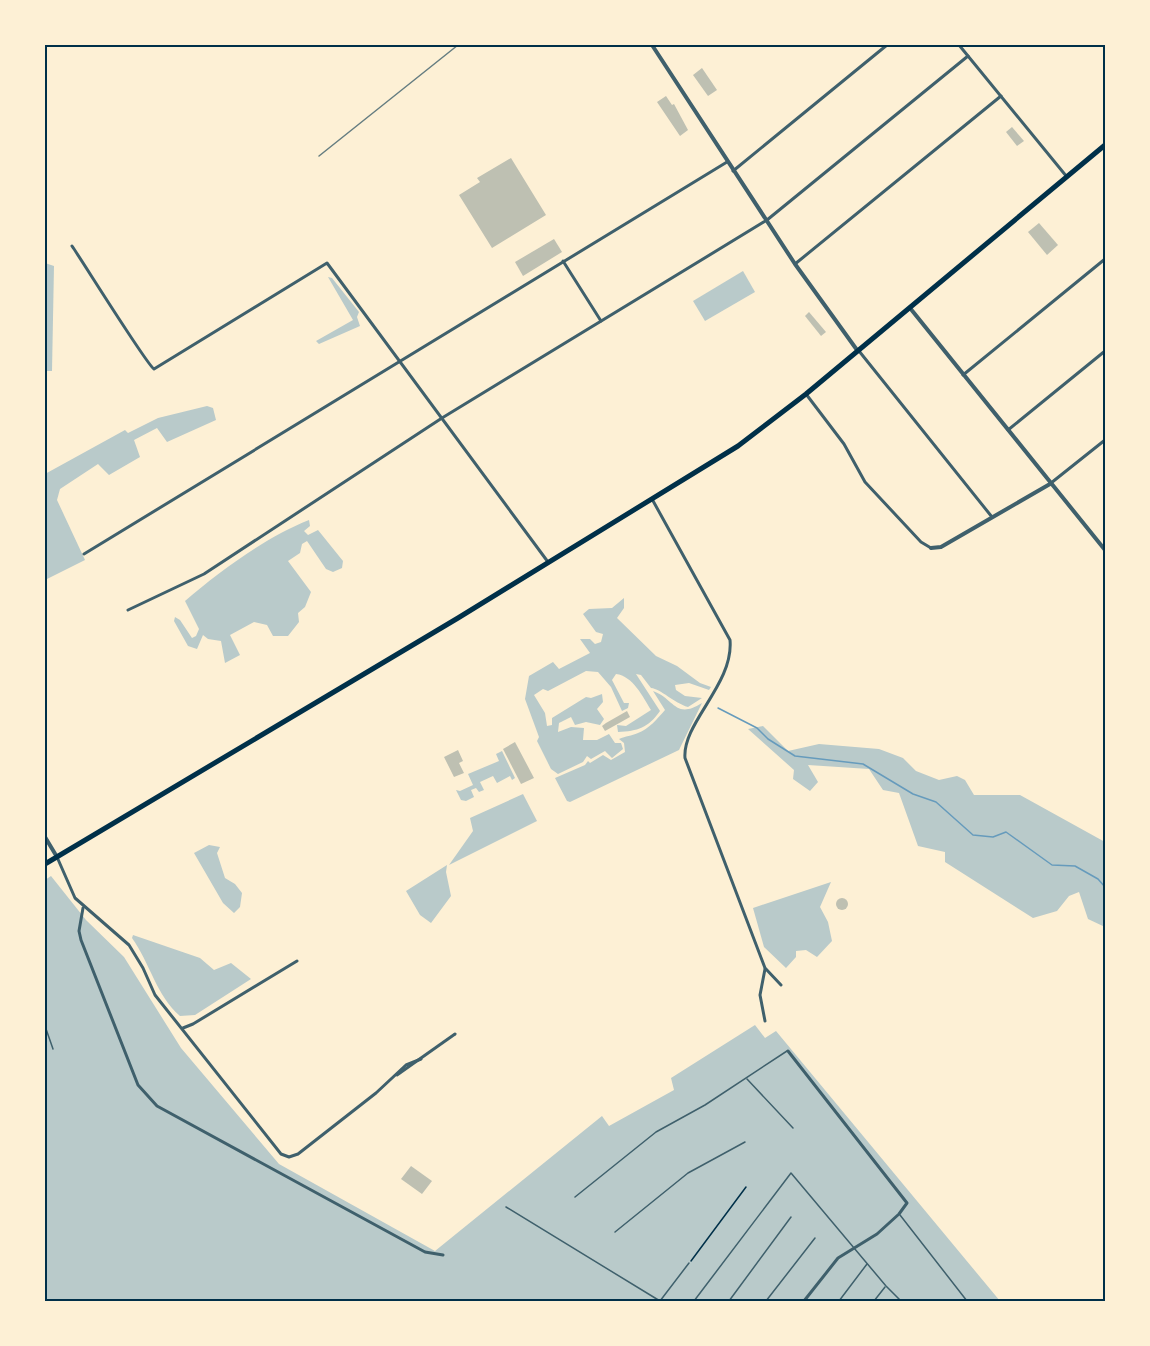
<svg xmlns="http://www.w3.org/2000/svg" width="1150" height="1346" font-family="'Libre Baskerville',serif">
  <rect width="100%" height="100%" fill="#fdf0d5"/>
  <!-- green -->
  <g fill="#b9caca">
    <polygon points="45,263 54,266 52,371 45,371"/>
    <polygon points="743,271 755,292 705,321 693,301"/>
    <polygon points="328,277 332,278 359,312 357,317 360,326 319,344 316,341 353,320"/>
    <polygon points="207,406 213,408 216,420 167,442 157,428 134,440 140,457 109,475 98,464 60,489 57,500 85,560 45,580 45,474 125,430 128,433 158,418"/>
    <path d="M 309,520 L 310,526 L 304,531 L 308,535 L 318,530 L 343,561 L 342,568 L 333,572 L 326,569 L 307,541 L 302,544 L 300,553 L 288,561 L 311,592 L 305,607 L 298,613 L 299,622 L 288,636 L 273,636 L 267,625 L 254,622 L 230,635 L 240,655 L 225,663 L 221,641 L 208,639 L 203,635 L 197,649 L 188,646 L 174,621 L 175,617 L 180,620 L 192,638 L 196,636 L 199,629 L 185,601 C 220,571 266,537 309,520 Z"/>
    <path d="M 624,598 L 624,608 L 617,618 L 656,656 L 677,666 L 700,683 L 711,687 L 709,690 L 689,683 L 675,685 L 676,690 L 685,696 L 702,698 L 688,707 C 674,703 661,689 651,688 L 641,675 L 636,674 L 660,711 C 648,728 638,731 618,732 L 617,725 L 626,726 L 651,710 C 643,697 633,676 616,674 L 612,680 L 624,703 L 629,703 L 628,708 L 622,711 L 611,687 L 598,672 L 586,671 L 548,691 L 543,689 L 534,695 L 545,713 L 547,726 L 552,725 L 552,718 L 586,697 L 591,698 L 602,694 L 603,702 L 597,709 L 604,719 L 600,725 L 586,722 L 575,725 L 571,717 L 559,723 L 558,732 L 571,727 L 584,728 L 583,740 L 597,740 L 609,734 L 615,743 L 621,743 L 623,749 L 612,758 L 605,751 L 591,759 L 587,756 L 583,762 L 558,774 L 551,769 L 537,741 L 539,737 L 525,699 L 529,676 L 553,662 L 559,669 L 590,653 L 580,639 L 590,639 L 595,644 L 601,642 L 603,634 L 596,632 L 583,614 L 589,609 L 612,608 Z"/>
    <path d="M 653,691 C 675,699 675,720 702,703 L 679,750 L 570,802 L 567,801 L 555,778 L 585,765 L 588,761 L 590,763 L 603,755 L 611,760 L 625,752 L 624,743 L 619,739 C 626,736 631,736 638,733 C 649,729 657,719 665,710 Z"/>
    <polygon points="763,726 788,751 819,744 879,749 903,758 916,771 939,780 957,776 965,780 974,795 1020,795 1105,842 1105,927 1088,919 1079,892 1069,896 1057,911 1033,918 945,862 945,852 918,846 899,793 883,790 869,769 808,765 818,782 810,791 793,779 794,770 748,729"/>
    <polygon points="502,751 515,778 512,780 510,776 497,783 493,776 480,782 484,790 479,792 476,788 471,790 474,797 466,801 461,800 456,790 460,791 473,785 468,774 499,761 496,754"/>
    <polygon points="523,794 537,821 449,865 473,831 470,818"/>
    <polygon points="209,845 220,847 217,853 225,878 235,884 242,893 240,907 234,913 223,903 194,853"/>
    <polygon points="447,865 446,872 451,896 431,923 420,915 406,891"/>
    <polygon points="51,876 86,920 124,957 181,1048 279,1164 435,1251 602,1116 609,1126 674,1090 671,1078 755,1025 765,1038 776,1031 1000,1301 45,1301 45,880"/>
    <polygon points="831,882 820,907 828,922 832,941 817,957 806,950 796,951 796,957 786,968 764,947 753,908"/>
    <path d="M 133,935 L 200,958 L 214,970 L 231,963 L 251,979 L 195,1015 L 180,1016 C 156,995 150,963 132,938 Z"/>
  </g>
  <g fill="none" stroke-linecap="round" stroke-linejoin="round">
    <!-- stream -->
    <polyline stroke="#669bbc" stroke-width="1.5" points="718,708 757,728 768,739 795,756 863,764 913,794 936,802 973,835 993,837 1006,832 1052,865 1075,866 1098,879 1105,887"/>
  </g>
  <!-- building -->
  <g fill="#bec0b2">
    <polygon points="702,68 717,90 708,96 693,75"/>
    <polygon points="666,96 672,105 674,104 688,130 680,136 657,102"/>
    <polygon points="1012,127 1024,141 1017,146 1006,132"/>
    <polygon points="511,158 546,215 492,248 459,195 480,182 477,178"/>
    <polygon points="1039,223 1058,245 1047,255 1028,232"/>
    <polygon points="554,239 562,252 523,276 515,262"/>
    <polygon points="809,312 826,332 821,336 805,316"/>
    <polygon points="627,711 630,717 605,731 602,726 606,723"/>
    <polygon points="515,742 534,778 521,784 503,749"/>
    <polygon points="458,750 463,761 459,763 464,773 454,777 444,757"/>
    <circle cx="842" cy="904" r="6"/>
    <polygon points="411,1166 432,1181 422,1194 401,1179"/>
  </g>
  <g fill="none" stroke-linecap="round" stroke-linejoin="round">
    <!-- path -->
    <polyline stroke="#003049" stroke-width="1.5" points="691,1261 746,1187"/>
    <!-- service -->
    <g stroke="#3f606c" stroke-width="1.5">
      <polyline points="45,1026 53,1049"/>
      <polyline points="747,1079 793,1128"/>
      <polyline points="575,1197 656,1132 705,1105 787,1051"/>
      <polyline points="506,1207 660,1301 689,1263"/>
      <polyline points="900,1215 967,1301"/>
      <polyline points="615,1232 688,1173 745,1142"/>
      <polyline points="694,1301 791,1173 886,1286 901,1301"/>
      <polyline points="729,1301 791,1217"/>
      <polyline points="766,1301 815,1238"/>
      <polyline points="839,1301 867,1264"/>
      <polyline points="874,1301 885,1287"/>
    </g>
    <!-- minor -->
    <g stroke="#3f606c" stroke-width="3">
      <polyline points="959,45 1067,177"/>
      <polyline points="733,171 887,45"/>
      <path d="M 72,246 C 83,262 147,365 154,369 L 327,263 L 548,562"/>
      <polyline points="563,261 601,321"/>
      <polyline points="795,264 1001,96"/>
      <polyline points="859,351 992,517"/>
      <polyline points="963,375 1105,259"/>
      <polyline points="806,394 844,444 865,482 921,542 931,548"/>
      <polyline points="1008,430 1105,351"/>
      <polyline points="1051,483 1105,440"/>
      <path d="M 652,499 L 730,640 C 734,684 682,723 685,758 L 765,968 L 781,985"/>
      <polyline points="84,554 727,162"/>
      <polyline points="128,610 204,574 442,418 767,220 968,56"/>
      <polyline points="57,857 75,898 129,945 143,968 155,995 281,1154 289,1157 298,1154 376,1093 406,1065 421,1059"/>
      <polyline points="83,908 79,931 81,940 138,1085 157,1106 425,1252 443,1255"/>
      <polyline points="765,1021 760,995 765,969"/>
      <polyline points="183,1028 193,1024 297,961"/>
      <polyline points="788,1051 907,1203 899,1214 877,1234 838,1258 804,1301"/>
      <polyline points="397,1075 455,1034"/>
    </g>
    <!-- tertiary -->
    <g stroke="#3f606c" stroke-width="4">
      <polyline points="652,45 795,264 857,350"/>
      <polyline points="910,308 1105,550"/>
      <polyline points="931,548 941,547 1050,484"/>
      <polyline points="45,837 57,857"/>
    </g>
    <!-- primary -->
    <polyline stroke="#003049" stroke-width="5" points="45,864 458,618 738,446 806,394 1105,145"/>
    <!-- rail -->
    <polyline stroke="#657d81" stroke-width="1.5" points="319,156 458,45"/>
  </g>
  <!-- border -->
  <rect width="1150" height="1346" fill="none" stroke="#fdf0d5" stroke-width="93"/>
  <rect x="46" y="46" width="1058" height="1254" fill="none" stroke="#003049" stroke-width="2"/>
</svg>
